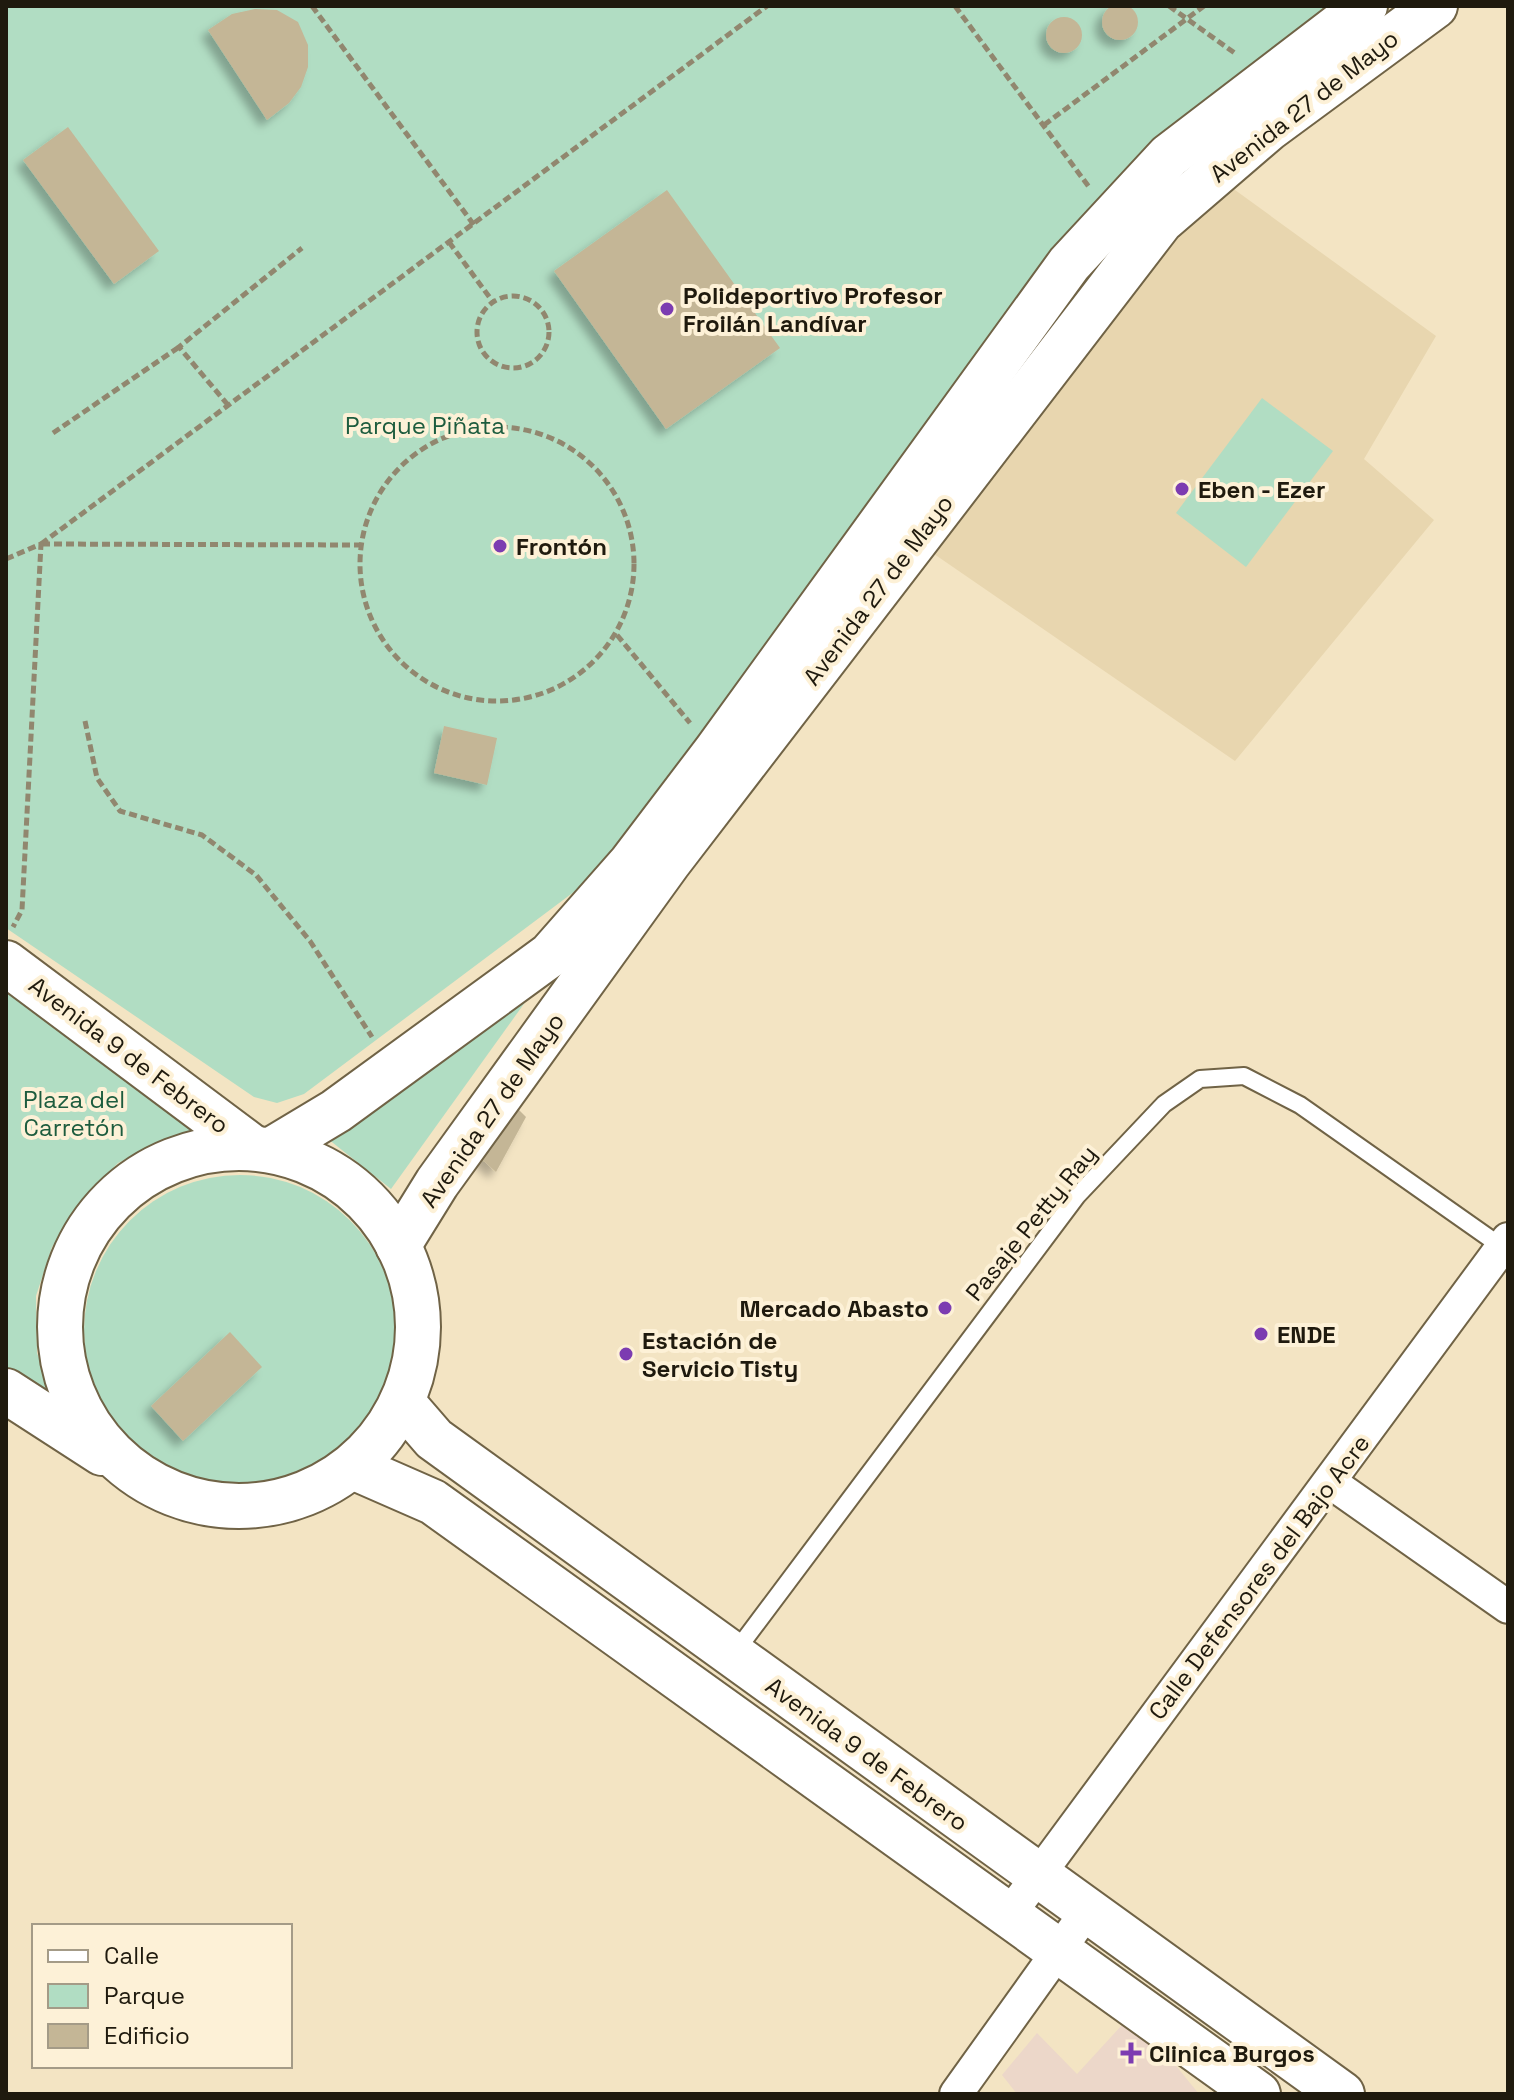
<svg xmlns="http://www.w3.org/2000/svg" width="1514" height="2100" font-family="'Space Grotesk',sans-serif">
	<defs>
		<filter id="shadow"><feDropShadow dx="-7" dy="7" stdDeviation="4" flood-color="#0004"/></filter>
	</defs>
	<rect width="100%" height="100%" fill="#f3e4c3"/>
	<!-- built -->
	<polygon fill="#e8d6af" points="1224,182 1436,336 1364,459 1434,520 1235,761 921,545 1160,239"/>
	<!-- medical -->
	<polygon fill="#ecd7c9" points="1133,2013 1199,2094 1017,2094 1002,2075 1037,2033 1077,2074"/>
	<!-- green -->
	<g fill="#b1ddc3">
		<polygon points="6,6 1343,6 1136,163 638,844 304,1094 277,1103 254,1097 6,928"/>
		<polygon points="1262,398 1333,451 1246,567 1176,513"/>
		<polygon points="559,955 391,1189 318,1131"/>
		<polygon points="6,985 216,1127 160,1143 118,1163 85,1197 52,1247 36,1296 37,1353 59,1408 6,1372"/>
		<circle cx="240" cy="1331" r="156"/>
	</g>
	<!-- building -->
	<g fill="#c4b696" filter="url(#shadow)">
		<circle cx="1120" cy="22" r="18"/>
		<polygon points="255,9 277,10 298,22 308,45 308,67 301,87 289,103 267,120 208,30 232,14"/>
		<circle cx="1064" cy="35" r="18"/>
		<polygon points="68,127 159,251 114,284 23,160"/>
		<polygon points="667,190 780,348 666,429 554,271"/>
		<polygon points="444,726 497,738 487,785 434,773"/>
		<polygon points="512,1103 526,1117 496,1172 475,1153"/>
		<polygon points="230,1332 262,1367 183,1441 151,1406"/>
	</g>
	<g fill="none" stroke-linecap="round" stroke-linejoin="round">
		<defs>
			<polyline id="service" points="733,1655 1077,1196 1164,1104 1200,1079 1244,1076 1300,1105 1502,1247"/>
			<g id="minor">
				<polyline points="1330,1482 1508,1607"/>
				<polyline points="1009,1915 1508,1239"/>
				<polyline points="956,2094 1087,1911"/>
			</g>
			<g id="secondary">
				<polyline points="271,1150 336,1111 550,955 631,863 716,751 1069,264 1169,156 1365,6"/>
				<polyline points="398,1246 437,1183 668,863 1161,221 1268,129 1435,6"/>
			</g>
			<g id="trunk">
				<polyline points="6,963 252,1147"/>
				<circle cx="239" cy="1327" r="179"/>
				<polyline points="6,1391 102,1453"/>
				<polyline points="402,1402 434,1439 1342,2094"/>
				<polyline points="353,1467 433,1502 1258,2094"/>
			</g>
		</defs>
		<!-- service casing -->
		<use href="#service" stroke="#706346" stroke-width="20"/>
		<!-- minor casing -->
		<use href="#minor" stroke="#706346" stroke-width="36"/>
		<!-- secondary casing -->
		<use href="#secondary" stroke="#706346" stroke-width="48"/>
		<!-- trunk casing -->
		<use href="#trunk" stroke="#706346" stroke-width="48"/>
		<!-- path -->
		<g stroke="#91876f" stroke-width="5" stroke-dasharray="8 4" stroke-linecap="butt">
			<polyline points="312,6 474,225"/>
			<polyline points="955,6 1089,187"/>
			<polyline points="1169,6 1236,54"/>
			<polyline points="1044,125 1204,6"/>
			<polyline points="449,242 493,302"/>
			<circle cx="513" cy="332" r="36"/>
			<polyline points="228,405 179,347 302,248"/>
			<circle cx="497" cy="564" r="137"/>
			<polyline points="53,433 179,347"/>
			<polyline points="41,544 767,6"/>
			<polyline points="42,544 360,545"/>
			<polyline points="6,559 41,544 22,910 13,927"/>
			<polyline points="617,635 690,723"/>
			<polyline points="85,721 97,778 120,811 202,835 256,875 310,941 372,1037"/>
		</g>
		<!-- service -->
		<use href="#service" stroke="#fff" stroke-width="16"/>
		<!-- minor -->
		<use href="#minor" stroke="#fff" stroke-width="32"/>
		<!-- secondary -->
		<use href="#secondary" stroke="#fff" stroke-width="44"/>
		<!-- trunk -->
		<use href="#trunk" stroke="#fff" stroke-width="44"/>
	</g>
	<!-- markers -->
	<g fill="#7c3cb1" stroke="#fdf1d7" stroke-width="3">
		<circle cx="667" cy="309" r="8"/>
		<circle cx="1182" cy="489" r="8"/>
		<circle cx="500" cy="546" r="8"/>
		<circle cx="945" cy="1308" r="8"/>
		<circle cx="1261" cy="1334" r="8"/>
		<circle cx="626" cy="1354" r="8"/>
		<path d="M1127 2041h8v8h8v8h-8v8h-8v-8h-8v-8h8z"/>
	</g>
	<g text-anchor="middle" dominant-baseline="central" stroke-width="8" stroke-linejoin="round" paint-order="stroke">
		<!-- street labels -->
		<g font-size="24" fill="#1f1a0e" stroke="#fdf1d7">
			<text transform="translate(1304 106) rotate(-38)">Avenida 27 de Mayo</text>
			<text transform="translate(878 590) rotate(-53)">Avenida 27 de Mayo</text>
			<text transform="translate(129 1055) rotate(37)">Avenida 9 de Febrero</text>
			<text transform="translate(492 1110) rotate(-55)">Avenida 27 de Mayo</text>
			<text transform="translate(1031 1223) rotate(-51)">Pasaje Petty Ray</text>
			<text transform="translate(1259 1577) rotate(-53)">Calle Defensores del Bajo Acre</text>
			<text transform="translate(867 1754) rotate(36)">Avenida 9 de Febrero</text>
		</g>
		<!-- poi labels -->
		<g font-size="24" font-weight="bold" fill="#1f1a0e" stroke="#fdf1d7" text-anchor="start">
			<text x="683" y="295">Polideportivo Profesor<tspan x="683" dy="28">Froilán Landívar</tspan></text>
			<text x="1198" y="489">Eben - Ezer</text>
			<text x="516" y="546">Frontón</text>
			<text x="929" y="1308" text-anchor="end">Mercado Abasto</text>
			<text x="1277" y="1334">ENDE</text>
			<text x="642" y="1340">Estación de<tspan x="642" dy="28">Servicio Tisty</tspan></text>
			<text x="1149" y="2053">Clinica Burgos</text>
		</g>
		<!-- park labels -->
		<g font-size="24" fill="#1d5c3e" stroke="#fdf1d7">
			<text x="425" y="425">Parque Piñata</text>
			<text x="74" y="1099">Plaza del<tspan x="74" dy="28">Carretón</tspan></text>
		</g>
	</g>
	<!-- border -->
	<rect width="1514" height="2100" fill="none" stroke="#1f1a0e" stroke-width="16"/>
	<!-- legend -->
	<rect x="32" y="1924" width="260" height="144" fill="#fdf1d7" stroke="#a49b87" stroke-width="2"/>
	<rect x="48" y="1950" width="40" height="12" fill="#ffffff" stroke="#a49b87" stroke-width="2"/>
	<text x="104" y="1964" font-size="24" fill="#1f1a0e">Calle</text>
	<rect x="48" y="1984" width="40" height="24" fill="#b1ddc3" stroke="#a49b87" stroke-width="2"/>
	<text x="104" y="2004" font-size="24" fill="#1f1a0e">Parque</text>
	<rect x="48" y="2024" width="40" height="24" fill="#c4b696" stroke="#a49b87" stroke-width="2"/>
	<text x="104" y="2044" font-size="24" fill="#1f1a0e">Edificio</text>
</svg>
